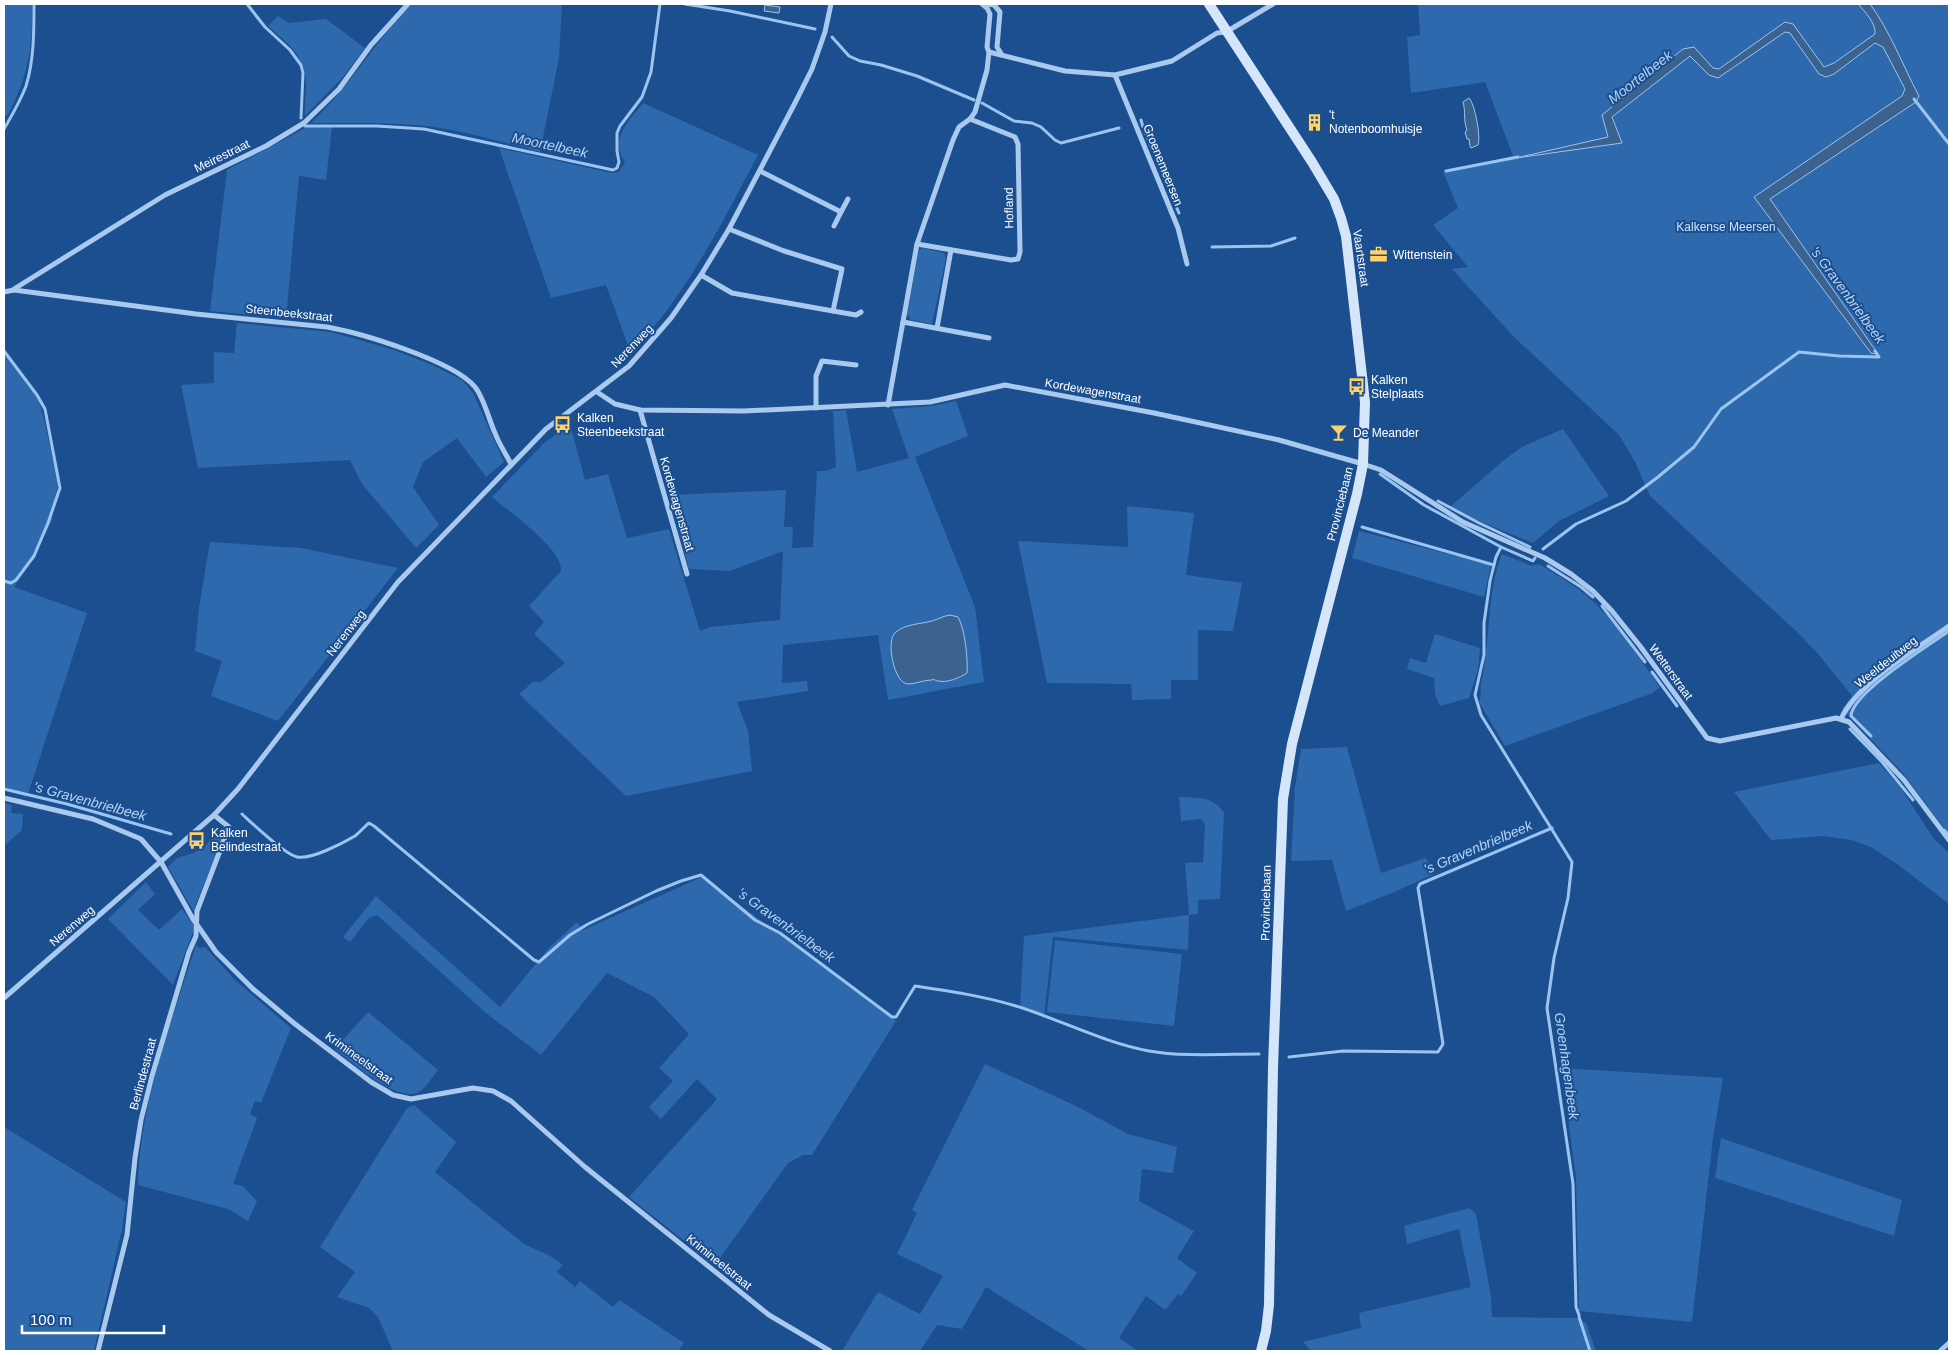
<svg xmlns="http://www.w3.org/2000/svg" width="1953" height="1355" font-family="Helvetica,sans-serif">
	<rect width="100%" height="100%" fill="#1b4f8f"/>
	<!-- green -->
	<g fill="#2e69ad">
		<path d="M4,4H32C33,47 28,78 7,116H4Z"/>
		<path d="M412,4H562L559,58L540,152C503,142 465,131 427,126C388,122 350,123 311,123C350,87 374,42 412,4Z"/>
		<polygon points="1418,4 1949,4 1949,835 1903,773 1842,709 1852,696 1819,655 1797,632 1650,496 1635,462 1619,435 1514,337 1452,269 1468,267 1433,225 1458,208 1443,172 1513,156 1485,82 1411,93 1407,37 1420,35"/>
		<path d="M278,16L289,23L326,19L365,48L343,77L305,116C304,106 306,98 306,89C308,57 289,45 268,26Z"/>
		<path d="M643,103L758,155C727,213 698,272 657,323C649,333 639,342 630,351L606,285L551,298L499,148L612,173L619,172L625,162C608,140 630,120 643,103Z"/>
		<polygon points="307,127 332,127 326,180 299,176 286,318 210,311 227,170"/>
		<polygon points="923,248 944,253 946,258 932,324 911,320 907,314 919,250"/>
		<polygon points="237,323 331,332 394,350 432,365 462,380 473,393 504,462 486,477 457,438 423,462 413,487 439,525 416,548 362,484 350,460 198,468 181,385 214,383 214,352 234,353"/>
		<polygon points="4,353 39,401 44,419 58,481 57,495 49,516 53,518 35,556 14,587 87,613 27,797 4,790"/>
		<path d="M956,401L968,436L915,457L975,607L984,682L888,700L878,635L783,645L782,683L807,681L808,691L737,702L748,731L752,771L626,796L519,694L533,682H541L565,663L534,634L544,622L529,606L561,571C563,549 509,512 492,497L544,443L570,424L585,480L608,474L627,538L669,529L700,631L710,627L780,620L783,551L730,571L689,569L669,495L786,490L784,527H793L792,548L813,547L817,471H827L836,467L833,411L846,410L857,472L909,458L892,409L932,406Z"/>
		<polygon points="1563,429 1609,496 1559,521 1533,543 1474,519 1451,506 1504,460 1522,447"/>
		<polygon points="1127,506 1194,513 1186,575 1242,583 1233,631 1198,630 1198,680 1171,680 1171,699 1132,700 1131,684 1047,683 1018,541 1128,547"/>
		<polygon points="1359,531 1491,565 1484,597 1352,558"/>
		<polygon points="210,542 301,548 398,568 278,721 211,696 222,661 195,651 199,607"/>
		<path d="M1502,554L1532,566L1539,564C1552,572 1566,580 1578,589C1610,612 1637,655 1660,687L1653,693L1505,746L1479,702C1482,696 1480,690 1481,684C1491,641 1486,594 1502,554Z"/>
		<polygon points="1435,634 1480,648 1478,670 1469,698 1440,706 1435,694 1434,678 1407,669 1410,658 1426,663"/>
		<polygon points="1347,747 1381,873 1426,858 1434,874 1392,893 1346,911 1332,860 1291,861 1295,787 1301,749"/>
		<polygon points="1879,763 1900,787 1934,839 1949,853 1949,904 1897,864 1871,847 1851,840 1824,836 1771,840 1734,792"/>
		<path d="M1179,797C1198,798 1213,796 1224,813L1220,899L1198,900V914L1189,915L1188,950L1053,937L1044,1017L1020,1007L1024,936L1189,915L1185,863L1203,862L1205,824L1201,819L1181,821Z"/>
		<polygon points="4,803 12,805 11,813 23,814 22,830 4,846"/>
		<polygon points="223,827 226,829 197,901 194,912 168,867 177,858 194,853 206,845"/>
		<polygon points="702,877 896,1021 812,1155 803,1155 788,1163 717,1262 711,1262 629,1197 717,1099 697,1079 661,1119 649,1107 673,1081 659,1068 689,1034 654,997 607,973 541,1055 486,1013 377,915 369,918 350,942 343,937 376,896 500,1007 548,949 577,922 583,930"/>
		<polygon points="146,882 155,894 138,910 159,930 182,909 195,927 173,985 108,919"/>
		<polygon points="1055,940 1182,954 1174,1026 1047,1012"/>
		<path d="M196,945L200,948L205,947L236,981L291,1028L261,1103L255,1101L250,1114L257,1118L233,1184L243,1186L257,1201L248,1221L228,1209L138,1185C140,1103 171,1023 196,945Z"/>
		<path d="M368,1012L438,1070C432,1077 425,1090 417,1093C395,1101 352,1062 335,1049Z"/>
		<polygon points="985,1064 1076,1106 1128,1134 1177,1147 1173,1173 1142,1169 1139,1201 1194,1231 1177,1258 1197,1273 1181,1296 1178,1294 1165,1310 1146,1296 1119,1338 1138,1351 1089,1351 986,1287 962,1329 937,1325 920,1351 842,1351 878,1292 920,1314 943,1276 897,1254 917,1213 912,1210"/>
		<polygon points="1561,1068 1723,1078 1713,1138 1692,1322 1579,1311 1576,1177"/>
		<polygon points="414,1105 456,1142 435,1172 524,1244 550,1256 563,1265 557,1272 575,1287 580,1281 613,1307 619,1300 684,1343 678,1351 393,1351 378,1317 369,1308 337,1297 355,1272 320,1247 407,1108"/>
		<polygon points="4,1127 126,1202 122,1229 94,1351 4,1351"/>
		<polygon points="1721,1138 1902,1200 1894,1236 1715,1178"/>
		<polygon points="1469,1208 1476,1214 1491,1297 1492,1317 1576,1318 1586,1323 1596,1351 1311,1351 1303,1342 1361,1328 1359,1313 1471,1287 1459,1229 1407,1244 1404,1226"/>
	</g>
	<!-- water -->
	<g fill="#3c6290" stroke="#9cc4f0">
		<path d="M1858,4H1870C1890,31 1903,66 1919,96L1916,102L1770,199L1878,354L1871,353L1754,197L1902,96L1905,89L1883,47L1875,43L1834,74L1826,77L1819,74L1790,33L1785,32L1718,78L1709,75L1690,56L1612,117L1622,143L1516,158L1608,137L1602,115L1683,49L1694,47L1713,68L1719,69L1785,22L1793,24L1824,67L1834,63L1875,34C1876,23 1865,12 1858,4Z"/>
		<polygon points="765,5 780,7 779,13 764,11"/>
		<path d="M1469,98C1475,104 1481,137 1478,145L1471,148L1470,146L1469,139H1467L1465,132L1467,130C1463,120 1466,112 1463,102Z"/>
		<path d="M950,615L958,617C965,629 968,659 967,673C959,678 948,683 938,681C932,680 938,679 931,680C924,680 915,684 908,684C894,684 885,639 896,632C905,624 921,624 932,621C939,619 943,616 950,615Z"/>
	</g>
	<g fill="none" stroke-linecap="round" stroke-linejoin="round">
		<!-- stream -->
		<g stroke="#9cc4f0" stroke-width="3">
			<polyline points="247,4 265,27 290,50 301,65 303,73 301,118"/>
			<polyline points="685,4 730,11 815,29"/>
			<polyline points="832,37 849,56 860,61 881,65 917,76 974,100"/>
			<polyline points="1914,99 1949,144"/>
			<polyline points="982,103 1014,121 1032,123 1041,127 1055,140 1061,143 1119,128"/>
			<polyline points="1141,120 1143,127"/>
			<polyline points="305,126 377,126 424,129 613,170 617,168 619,162 617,151 617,133 620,126 642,97 651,72 660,4"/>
			<path d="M4,129C12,115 20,102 26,86C34,61 34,30 34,4"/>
			<polyline points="1145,132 1157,160"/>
			<polyline points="1159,165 1169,186"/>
			<polyline points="1446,171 1518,157"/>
			<polyline points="1170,192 1179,213"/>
			<polyline points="1212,247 1271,246 1295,238"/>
			<polyline points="4,351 37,395 45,409 60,488 48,523 34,556 16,580 11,583 4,581"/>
			<polyline points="1380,474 1424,505 1501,547"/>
			<polyline points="1438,501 1479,523 1530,547"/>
			<polyline points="1362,527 1494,565"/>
			<polyline points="1543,549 1576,524 1626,501 1658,477 1694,447 1721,409 1799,352 1839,356 1879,357 1875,351"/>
			<polyline points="1535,558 1533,561 1501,547 1496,557 1490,581 1484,623 1484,655 1475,695 1481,715 1572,862 1568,898 1554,958 1547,1008 1573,1184 1576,1307 1579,1315"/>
			<polyline points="1548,566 1581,587 1593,597"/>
			<polyline points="1602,606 1645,662"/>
			<polyline points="1652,672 1677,706"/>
			<polyline points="1850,729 1882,762 1913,800"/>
			<path d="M1871,736L1851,716C1852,693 1929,645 1949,631"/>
			<polyline points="4,789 67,804 171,834"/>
			<path d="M242,814C254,825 284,854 297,857C311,860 343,843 355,836C360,832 364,827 369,823L374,826L534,960L539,962L570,935L588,924L656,891L681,881L701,875L755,920L780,933L892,1017H896L915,986C949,991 983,996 1016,1006C1061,1020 1102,1042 1149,1051C1182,1057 1225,1054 1259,1054"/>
			<polyline points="1944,830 1949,835"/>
			<polyline points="1289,1057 1343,1051 1438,1052 1443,1044 1418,888 1420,884 1552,828"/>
			<polyline points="1579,1317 1590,1351"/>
		</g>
		<!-- street -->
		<g stroke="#a9c9ee" stroke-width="5">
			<polyline points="987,4 994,5 1000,12 997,47 1002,55"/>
			<polyline points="989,52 1065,71 1115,75 1172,61 1217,33 1226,32 1273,4"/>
			<polyline points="1115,75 1178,228 1187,264"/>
			<polyline points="760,171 841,212 848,199"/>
			<polyline points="834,226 841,212"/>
			<polyline points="917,244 1011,260 1018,259 1020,252 1018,144 1015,137 970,119"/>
			<polyline points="701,275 732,293 833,311 842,269 784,251 729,229"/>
			<polyline points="14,289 165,195 266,146 304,123 339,89 371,45 408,4"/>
			<path d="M4,292L14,290L196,314L327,327C361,333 454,361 475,387C484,398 489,420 495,433C499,444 506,454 511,464"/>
			<polyline points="833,311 856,315 861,312"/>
			<polyline points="903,322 989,338"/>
			<polyline points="937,328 951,250"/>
			<polyline points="597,392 615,404 640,410 744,411 930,402 1005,385 1154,413 1279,440 1363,464 1381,470 1463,522 1545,558 1571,574 1593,591 1612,611 1640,646 1707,738 1720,741 1836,718 1849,722 1904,780 1949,840"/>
			<polyline points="888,405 917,244 953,140 959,127 970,119 975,112 987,70 989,52 987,47 990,14 987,8 982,4"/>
			<polyline points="816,408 816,376 822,361 856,365"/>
			<polyline points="640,410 687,574"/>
			<path d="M1841,719C1857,683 1917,649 1949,626"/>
			<polyline points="4,798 93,819 141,839 161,862 193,919 216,952 253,989 295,1024 371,1082 393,1095 411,1099 473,1088 493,1091 511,1101 585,1167 769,1315 830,1351"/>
			<polyline points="4,998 214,815 238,789 398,582 546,429 629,366 671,318 701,275 729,229 796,101 812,69 825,32 831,4"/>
			<polyline points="98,1351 127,1235 135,1158 141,1120 152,1076 189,952 196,936 197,911 229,827 214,815"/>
			<polyline points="1940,1351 1949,1343"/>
		</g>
		<!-- secondary -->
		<polyline stroke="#d6e6fa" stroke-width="10" points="1209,4 1312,162 1334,199 1341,218 1346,236 1365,402 1363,464 1357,494 1292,744 1283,799 1273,1067 1269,1305 1266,1331 1261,1351"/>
	</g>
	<!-- icons -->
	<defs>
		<symbol id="building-bare" viewBox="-9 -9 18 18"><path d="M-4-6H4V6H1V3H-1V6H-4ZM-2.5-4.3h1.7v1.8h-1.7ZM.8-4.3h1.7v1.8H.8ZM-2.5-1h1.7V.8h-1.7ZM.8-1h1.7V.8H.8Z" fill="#ffd166" stroke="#1b4f8f" stroke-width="2.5" paint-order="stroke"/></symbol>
		<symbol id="office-bare" viewBox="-9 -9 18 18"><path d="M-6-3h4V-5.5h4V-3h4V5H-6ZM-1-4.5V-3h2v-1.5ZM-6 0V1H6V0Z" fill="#ffd166" stroke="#1b4f8f" stroke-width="2.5" paint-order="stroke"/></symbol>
		<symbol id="bus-bare" viewBox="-9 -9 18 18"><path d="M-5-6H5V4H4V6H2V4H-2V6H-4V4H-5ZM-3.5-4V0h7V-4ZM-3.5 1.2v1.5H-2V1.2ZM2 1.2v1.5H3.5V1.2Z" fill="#ffd166" stroke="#1b4f8f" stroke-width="2.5" paint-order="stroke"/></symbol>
		<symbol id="bar-bare" viewBox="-9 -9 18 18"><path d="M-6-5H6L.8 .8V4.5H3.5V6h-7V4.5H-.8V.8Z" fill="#ffd166" stroke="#1b4f8f" stroke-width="2.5" paint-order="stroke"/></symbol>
	</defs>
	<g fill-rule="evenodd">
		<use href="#building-bare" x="1302" y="110" width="25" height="25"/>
		<use href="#office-bare" x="1366" y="242" width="25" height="25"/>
		<use href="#bus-bare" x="1344" y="374" width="25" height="25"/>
		<use href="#bus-bare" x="550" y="412" width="25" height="25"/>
		<use href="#bar-bare" x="1326" y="420" width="25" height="25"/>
		<use href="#bus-bare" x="184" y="828" width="25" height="25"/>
	</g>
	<g text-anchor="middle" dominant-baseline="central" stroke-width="4" stroke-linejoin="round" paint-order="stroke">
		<!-- poi labels -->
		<g font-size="12" fill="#fff" stroke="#1b4f8f" text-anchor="start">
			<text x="1329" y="115">'t<tspan x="1329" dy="14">Notenboomhuisje</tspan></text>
			<text x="1393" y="255">Wittenstein</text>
			<text x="1371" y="380">Kalken<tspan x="1371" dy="14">Stelplaats</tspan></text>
			<text x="577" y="418">Kalken<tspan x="577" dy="14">Steenbeekstraat</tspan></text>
			<text x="1353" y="433">De Meander</text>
			<text x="211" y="833">Kalken<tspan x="211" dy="14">Belindestraat</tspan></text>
		</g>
		<!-- street labels -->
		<g font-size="12" fill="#fff" stroke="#1b4f8f">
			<text transform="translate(222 156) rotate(-26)">Meirestraat</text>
			<text transform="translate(1163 165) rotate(68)">Groenemeersen</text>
			<text transform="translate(1009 208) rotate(-91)">Hofland</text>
			<text transform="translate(1361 258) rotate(82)">Vaartstraat</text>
			<text transform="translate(289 313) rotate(6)">Steenbeekstraat</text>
			<text transform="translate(632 346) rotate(-46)">Nerenweg</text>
			<text transform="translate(1093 391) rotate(10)">Kordewagenstraat</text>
			<text transform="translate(677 504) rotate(74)">Kordewagenstraat</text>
			<text transform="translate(1340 504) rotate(-76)">Provinciebaan</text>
			<text transform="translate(346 633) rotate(-52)">Nerenweg</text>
			<text transform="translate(1886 662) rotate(-38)">Weeldeuitweg</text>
			<text transform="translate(1671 672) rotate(54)">Wetterstraat</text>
			<text transform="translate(1266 903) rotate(-89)">Provinciebaan</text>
			<text transform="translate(72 926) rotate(-41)">Nerenweg</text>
			<text transform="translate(359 1058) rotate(36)">Krimineelstraat</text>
			<text transform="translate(143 1074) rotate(-75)">Berlindestraat</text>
			<text transform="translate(719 1262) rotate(39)">Krimineelstraat</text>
		</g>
		<!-- park labels -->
		<g font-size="12" fill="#cfe3fa" stroke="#1b4f8f">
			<text x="1726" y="227">Kalkense Meersen</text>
		</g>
		<!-- water labels -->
		<g font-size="14" font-style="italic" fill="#b5d3f5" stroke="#1b4f8f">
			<text transform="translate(1640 77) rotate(-38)">Moortelbeek</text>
			<text transform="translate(550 145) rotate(12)">Moortelbeek</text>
			<text transform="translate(1848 295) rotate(54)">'s Gravenbrielbeek</text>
			<text transform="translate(90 801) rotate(15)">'s Gravenbrielbeek</text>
			<text transform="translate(1478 847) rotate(-23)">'s Gravenbrielbeek</text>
			<text transform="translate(786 925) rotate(36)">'s Gravenbrielbeek</text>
			<text transform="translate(1567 1066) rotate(82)">Groenhagenbeek</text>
		</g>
	</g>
	<!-- border -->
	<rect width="1953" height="1355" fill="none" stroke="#ffffff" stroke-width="10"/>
	<!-- scale -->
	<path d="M22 1325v8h142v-8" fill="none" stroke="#ffffff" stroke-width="2.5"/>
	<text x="30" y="1325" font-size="15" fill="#ffffff" stroke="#1b4f8f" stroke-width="4" paint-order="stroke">100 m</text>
</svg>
